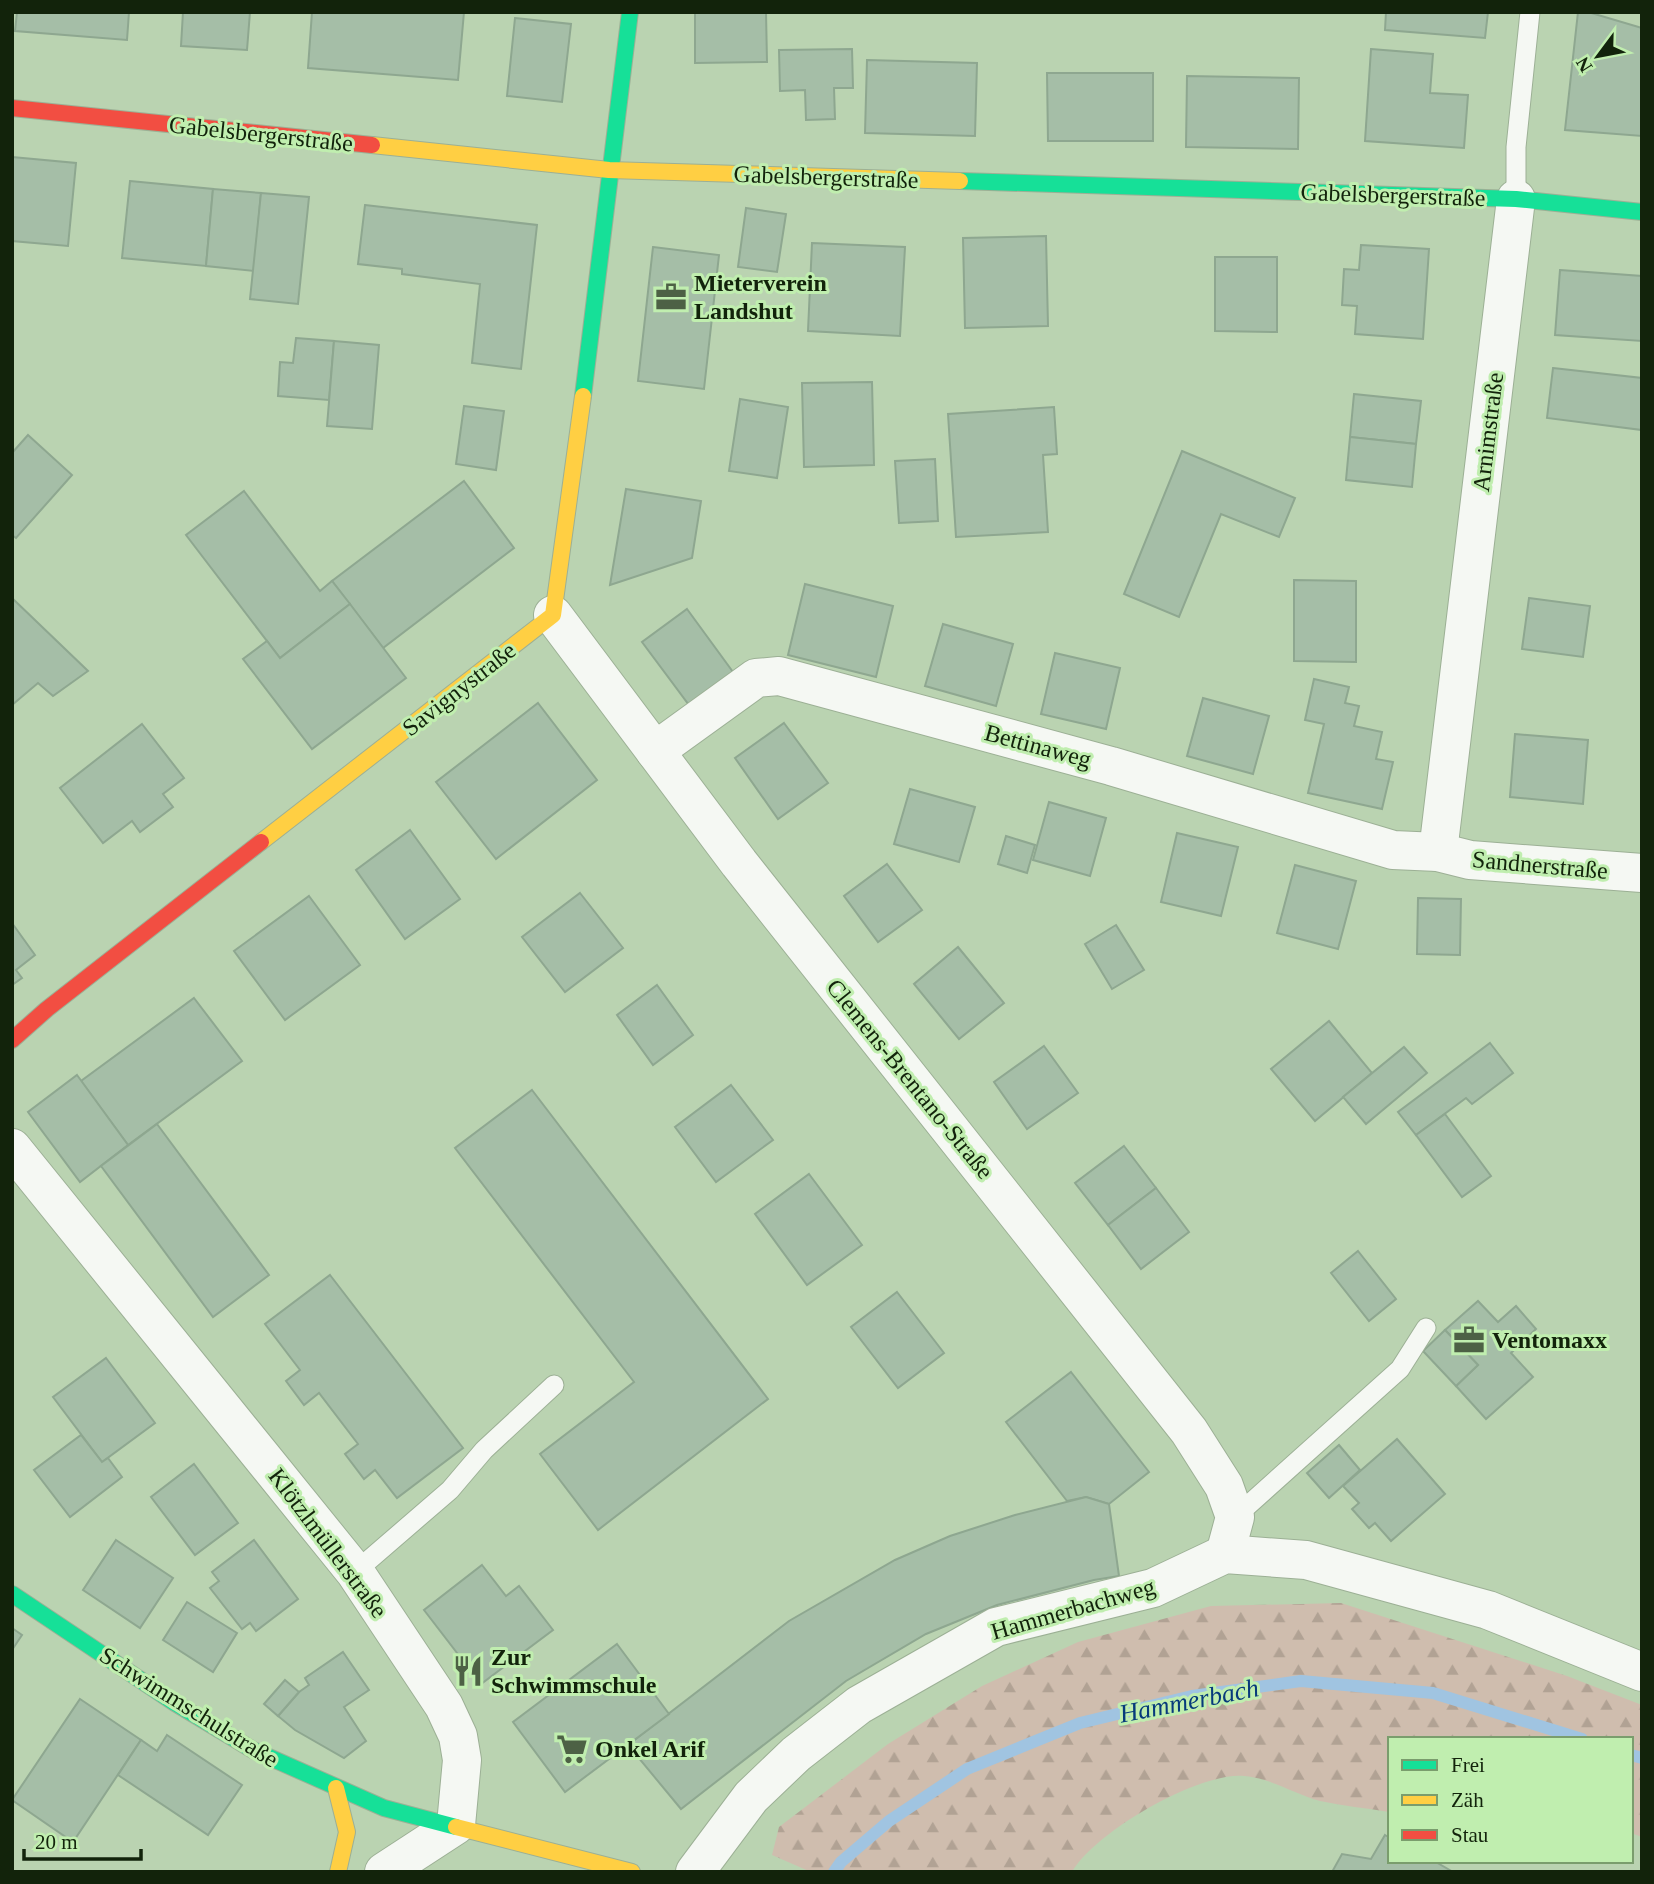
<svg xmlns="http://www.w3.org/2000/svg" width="1654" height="1884" font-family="'Times New Roman',serif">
	<defs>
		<pattern id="forest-firs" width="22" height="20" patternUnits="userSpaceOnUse" patternTransform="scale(1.75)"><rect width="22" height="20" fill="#cfbdae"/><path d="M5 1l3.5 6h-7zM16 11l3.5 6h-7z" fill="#b1a294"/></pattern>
	</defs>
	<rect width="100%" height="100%" fill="#bad3b1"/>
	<!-- forest -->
	<path fill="url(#forest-firs)" d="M1341,1603L1567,1676L1642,1705V1837L1631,1833V1739H1390L1389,1812C1366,1808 1343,1806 1320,1801C1295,1794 1270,1778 1244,1776C1198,1772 1095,1832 1072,1872H811L772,1855L779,1827L888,1744L982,1686L1078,1642L1211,1606Z"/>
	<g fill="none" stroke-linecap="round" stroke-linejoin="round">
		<!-- stream -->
		<g stroke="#a0c4e1" stroke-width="12">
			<polyline points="1631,1755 1642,1758"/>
			<polyline points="834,1872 841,1862 889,1821 967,1769 1080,1723 1192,1696 1301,1681 1433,1693 1582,1739"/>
		</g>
	</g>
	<!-- building -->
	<g fill="#a5bea7" stroke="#8ea790" stroke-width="2">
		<polygon points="17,12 129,12 127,40 15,31"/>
		<polygon points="183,12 250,12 247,50 181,46"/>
		<polygon points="312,12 464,12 458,80 308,68"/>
		<polygon points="695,12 766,12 767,62 695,63"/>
		<polygon points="1386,12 1488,12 1485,38 1385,30"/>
		<polygon points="1578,12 1588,12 1642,28 1642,136 1565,130"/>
		<polygon points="515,18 571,24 562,102 507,96"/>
		<polygon points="852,49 853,88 834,88 835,119 806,120 805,90 780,91 779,50"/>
		<polygon points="1371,49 1433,54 1430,93 1468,95 1464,148 1365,141"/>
		<polygon points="867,60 977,63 975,136 865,133"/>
		<polygon points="1047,73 1153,73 1153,141 1048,141"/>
		<polygon points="1187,76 1299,78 1298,149 1186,147"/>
		<polygon points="12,157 76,163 68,246 12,241"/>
		<polygon points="130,181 213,189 206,266 122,258"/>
		<polygon points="213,189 261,193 254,271 206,266"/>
		<polygon points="261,193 309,197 298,304 250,299"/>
		<polygon points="365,205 537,225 521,369 472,363 480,284 402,274 402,269 358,264"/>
		<polygon points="746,208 786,214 777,272 738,267"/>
		<polygon points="1046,236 1048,326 965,328 963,238"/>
		<polygon points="812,243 905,247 900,336 808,331"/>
		<polygon points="1361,245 1429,249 1423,339 1355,334 1357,306 1342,305 1344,269 1359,270"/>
		<polygon points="653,247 719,255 704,389 638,381"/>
		<polygon points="1215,257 1277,257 1277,332 1215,331"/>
		<polygon points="1560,270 1642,276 1642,341 1555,335"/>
		<polygon points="296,338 334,341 329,400 278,396 280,362 293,363"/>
		<polygon points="334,341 379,345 372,429 327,426"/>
		<polygon points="1553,368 1642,378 1642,430 1547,418"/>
		<polygon points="872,382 874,465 804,467 802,383"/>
		<polygon points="1354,394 1421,401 1416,444 1350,437"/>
		<polygon points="740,399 788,407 777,478 729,471"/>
		<polygon points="464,406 504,411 496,470 456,464"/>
		<polygon points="1054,407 1057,454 1043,455 1048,532 956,537 948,414"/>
		<polygon points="28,435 72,475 16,538 12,535 12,453"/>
		<polygon points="1350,437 1416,444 1412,487 1346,480"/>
		<polygon points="1182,451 1295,498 1279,537 1221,514 1179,617 1124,594"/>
		<polygon points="935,459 938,521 899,523 895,461"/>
		<polygon points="464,481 514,548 383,648 332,581"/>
		<polygon points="626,489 701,501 692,558 610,585"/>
		<polygon points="244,491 320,591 332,581 350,604 280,658 186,535"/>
		<polygon points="1294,580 1356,581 1356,662 1294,661"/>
		<polygon points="805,584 893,606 876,677 788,655"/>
		<polygon points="12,598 88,671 53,696 38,683 12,705"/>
		<polygon points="1529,598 1590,606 1583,657 1522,649"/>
		<polygon points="350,604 406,678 312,749 243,659 267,641 280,658"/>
		<polygon points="687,609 733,672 689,705 642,642"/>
		<polygon points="943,624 1013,644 996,706 925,686"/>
		<polygon points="1055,653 1120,668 1106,729 1041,714"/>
		<polygon points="1314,679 1349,687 1345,703 1359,706 1354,726 1382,732 1376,759 1393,762 1382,809 1308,793 1324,724 1305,720"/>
		<polygon points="1203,698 1269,716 1253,774 1187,756"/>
		<polygon points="538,703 597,780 496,859 436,782"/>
		<polygon points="784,723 828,783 778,819 735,758"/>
		<polygon points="142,724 184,778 163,794 173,807 140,832 132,821 103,843 60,788"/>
		<polygon points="1515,734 1588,740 1583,804 1510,797"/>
		<polygon points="910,789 975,807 959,862 894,844"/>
		<polygon points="1049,802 1106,818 1090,876 1033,860"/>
		<polygon points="410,830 460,899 405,939 356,870"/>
		<polygon points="1177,833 1238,847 1221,916 1161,902"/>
		<polygon points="1006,836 1035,845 1027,873 998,864"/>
		<polygon points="887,864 922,910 878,942 844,896"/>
		<polygon points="1295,865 1356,881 1338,949 1277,933"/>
		<polygon points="580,893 623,948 565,992 522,937"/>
		<polygon points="309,896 360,965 285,1020 234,951"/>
		<polygon points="1418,898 1461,899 1460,955 1417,954"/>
		<polygon points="12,923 35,955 16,970 22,978 12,985"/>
		<polygon points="1116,925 1144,970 1112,989 1085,944"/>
		<polygon points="958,947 1004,1003 959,1039 914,984"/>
		<polygon points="657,985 693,1035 653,1065 617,1015"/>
		<polygon points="194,998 242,1061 128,1145 81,1081"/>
		<polygon points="1329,1021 1372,1073 1315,1121 1271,1069"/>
		<polygon points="1490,1043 1513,1073 1472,1104 1466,1098 1416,1135 1398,1112"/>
		<polygon points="1044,1046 1078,1093 1027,1129 994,1082"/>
		<polygon points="1404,1047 1427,1073 1366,1124 1343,1097"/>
		<polygon points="77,1075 128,1145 80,1182 28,1112"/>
		<polygon points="731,1085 773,1140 716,1182 675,1127"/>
		<polygon points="532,1090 768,1399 598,1530 540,1454 634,1382 455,1148"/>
		<polygon points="1445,1114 1491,1176 1462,1197 1416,1135"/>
		<polygon points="157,1124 269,1275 213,1317 101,1166"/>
		<polygon points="1124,1146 1156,1188 1108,1225 1075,1183"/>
		<polygon points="809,1174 862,1245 807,1285 755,1214"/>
		<polygon points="1156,1188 1189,1232 1141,1269 1108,1225"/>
		<polygon points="1358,1251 1396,1299 1369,1321 1331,1273"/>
		<polygon points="330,1275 463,1448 397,1498 375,1470 364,1479 345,1454 358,1444 319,1393 304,1405 286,1381 300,1370 265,1324"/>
		<polygon points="897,1292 944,1353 898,1388 851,1327"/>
		<polygon points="1478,1301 1498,1322 1516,1306 1536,1329 1511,1353 1533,1377 1486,1419 1456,1386 1478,1365 1445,1330"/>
		<polygon points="1445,1330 1478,1365 1456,1386 1423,1351"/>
		<polygon points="106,1358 155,1423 102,1462 53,1397"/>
		<polygon points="1071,1372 1149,1472 1109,1504 1086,1497 1067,1501 1006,1422"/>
		<polygon points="81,1435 102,1462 108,1458 122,1477 70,1517 34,1470"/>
		<polygon points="1397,1439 1445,1494 1391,1541 1375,1523 1369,1528 1352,1509 1359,1503 1343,1486"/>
		<polygon points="1339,1445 1360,1470 1329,1498 1307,1473"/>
		<polygon points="194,1464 238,1523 195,1555 151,1497"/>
		<polygon points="1086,1497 1109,1504 1119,1576 1094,1580 997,1605 926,1634 846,1681 681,1809 628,1745 789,1621 895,1560 950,1536 1015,1515"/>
		<polygon points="116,1540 173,1578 140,1628 83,1590"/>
		<polygon points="254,1540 298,1599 256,1631 250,1623 242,1629 210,1588 219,1581 212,1572"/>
		<polygon points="482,1565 506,1596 519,1586 553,1630 481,1684 424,1610"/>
		<polygon points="187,1602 237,1633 213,1672 163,1640"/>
		<polygon points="12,1628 22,1635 12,1650"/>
		<polygon points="617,1644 669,1714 565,1792 513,1722"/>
		<polygon points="343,1652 369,1690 344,1707 366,1741 344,1758 295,1730 278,1716 299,1692 309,1685 305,1678"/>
		<polygon points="285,1680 299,1692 278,1716 264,1704"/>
		<polygon points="80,1699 141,1740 73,1842 12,1800"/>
		<polygon points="167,1735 242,1785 208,1835 118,1775 141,1740 157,1751"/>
		<polygon points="1385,1835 1390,1838 1390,1861 1434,1861 1453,1872 1332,1872 1342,1854 1371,1859"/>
	</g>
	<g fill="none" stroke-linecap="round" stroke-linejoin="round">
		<defs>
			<g id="lane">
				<polyline points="1516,199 1516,147 1530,12"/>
				<polyline points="1235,1517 1400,1369 1426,1328"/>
				<polyline points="355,1572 450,1490 484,1450 554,1385"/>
			</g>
			<g id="street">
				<polyline points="553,615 739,863 1189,1431 1224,1486 1235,1517 1225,1554"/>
				<polyline points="655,751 756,678 779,676 1111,766 1393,850 1438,852 1470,860 1642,873"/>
				<polyline points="1438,852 1516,199"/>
				<polyline points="12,1148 355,1572 444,1706 458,1736 462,1760 456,1825 384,1872"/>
				<polyline points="695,1872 751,1797 796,1754 859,1705 996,1627 1153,1588 1225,1554 1306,1560 1488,1610 1642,1672"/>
			</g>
			<g id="fast">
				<polyline points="960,181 1516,199 1642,212"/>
				<polyline points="583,396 630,12"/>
				<polyline points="12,1594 175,1703 253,1750 384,1808 456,1827"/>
			</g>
			<g id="slow">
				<polyline points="372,145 609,170 960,181"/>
				<polyline points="261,842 553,615 583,396"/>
				<polyline points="336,1788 347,1832 338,1872"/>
				<polyline points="456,1827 632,1872"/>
			</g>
			<g id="jam">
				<polyline points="12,108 372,145"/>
				<polyline points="12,1040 47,1009 261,842"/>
			</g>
		</defs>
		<!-- lane casing -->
		<use href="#lane" stroke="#9cb095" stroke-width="21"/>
		<!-- street casing -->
		<use href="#street" stroke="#9cb095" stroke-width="40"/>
		<!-- fast casing -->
		<use href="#fast" stroke="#9cb095" stroke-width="18"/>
		<!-- slow casing -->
		<use href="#slow" stroke="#9cb095" stroke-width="18"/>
		<!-- jam casing -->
		<use href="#jam" stroke="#9cb095" stroke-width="18"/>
		<!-- lane -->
		<use href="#lane" stroke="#f5f8f3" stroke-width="19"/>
		<!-- street -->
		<use href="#street" stroke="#f5f8f3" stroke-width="38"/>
		<!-- fast -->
		<use href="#fast" stroke="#16e098" stroke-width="16"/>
		<!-- slow -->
		<use href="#slow" stroke="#ffcf43" stroke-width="16"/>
		<!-- jam -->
		<use href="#jam" stroke="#f24e42" stroke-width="16"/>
	</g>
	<!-- icons -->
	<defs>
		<symbol id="office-bare" viewBox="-9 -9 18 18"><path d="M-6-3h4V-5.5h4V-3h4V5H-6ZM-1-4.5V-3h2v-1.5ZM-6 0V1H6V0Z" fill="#4d6145" stroke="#c0eeaf" stroke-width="2.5" paint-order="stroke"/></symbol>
		<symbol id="restaurant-bare" viewBox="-9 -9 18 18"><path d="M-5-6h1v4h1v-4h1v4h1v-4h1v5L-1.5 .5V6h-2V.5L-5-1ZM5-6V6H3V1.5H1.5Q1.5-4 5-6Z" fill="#4d6145" stroke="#c0eeaf" stroke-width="2.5" paint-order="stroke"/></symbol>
		<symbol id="supermarket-bare" viewBox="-9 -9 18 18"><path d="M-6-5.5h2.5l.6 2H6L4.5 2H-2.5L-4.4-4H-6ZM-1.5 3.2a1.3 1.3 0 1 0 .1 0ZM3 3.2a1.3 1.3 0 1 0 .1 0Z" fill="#4d6145" stroke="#c0eeaf" stroke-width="2.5" paint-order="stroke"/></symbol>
	</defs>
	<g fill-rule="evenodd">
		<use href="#office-bare" x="649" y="275" width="44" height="44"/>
		<use href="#office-bare" x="1447" y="1318" width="44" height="44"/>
		<use href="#restaurant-bare" x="446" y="1649" width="44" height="44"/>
		<use href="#supermarket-bare" x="550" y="1727" width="44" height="44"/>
	</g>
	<g text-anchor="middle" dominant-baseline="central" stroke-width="6" stroke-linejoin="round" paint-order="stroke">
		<!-- street labels -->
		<g font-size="24" fill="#12230b" stroke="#c0eeaf">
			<text transform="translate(261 134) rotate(6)">Gabelsbergerstraße</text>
			<text transform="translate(826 177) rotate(2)">Gabelsbergerstraße</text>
			<text transform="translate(1393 195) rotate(2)">Gabelsbergerstraße</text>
			<text transform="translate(1488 432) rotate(-83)">Arnimstraße</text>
			<text transform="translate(459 689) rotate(-38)">Savignystraße</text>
			<text transform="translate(1038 746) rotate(15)">Bettinaweg</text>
			<text transform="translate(1540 865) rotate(5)">Sandnerstraße</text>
			<text transform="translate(910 1079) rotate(51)">Clemens-Brentano-Straße</text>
			<text transform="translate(328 1543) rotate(53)">Klötzlmüllerstraße</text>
			<text transform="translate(1073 1609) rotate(-16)">Hammerbachweg</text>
			<text transform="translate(189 1707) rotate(32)">Schwimmschulstraße</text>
		</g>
		<!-- poi labels -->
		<g font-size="24" font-weight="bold" fill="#12230b" stroke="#c0eeaf" text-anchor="start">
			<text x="694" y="283">Mieterverein<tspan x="694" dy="28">Landshut</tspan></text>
			<text x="1492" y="1340">Ventomaxx</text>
			<text x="491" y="1657">Zur<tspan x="491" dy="28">Schwimmschule</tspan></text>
			<text x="595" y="1749">Onkel Arif</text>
		</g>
		<!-- water labels -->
		<g font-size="26" font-style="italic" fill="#073a7b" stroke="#c0eeaf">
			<text transform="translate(1189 1701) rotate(-11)">Hammerbach</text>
		</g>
	</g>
	<!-- border -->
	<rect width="1654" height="1884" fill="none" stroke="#12230b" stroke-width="28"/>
	<!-- legend -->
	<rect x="1388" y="1737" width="245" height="126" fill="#c0eeaf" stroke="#7a9d6d" stroke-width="2"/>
	<rect x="1402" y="1760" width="35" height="10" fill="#16e098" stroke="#7a9d6d" stroke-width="2"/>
	<text x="1451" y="1772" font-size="21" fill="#12230b">Frei</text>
	<rect x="1402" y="1795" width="35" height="10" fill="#ffcf43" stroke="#7a9d6d" stroke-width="2"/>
	<text x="1451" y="1807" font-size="21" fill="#12230b">Zäh</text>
	<rect x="1402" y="1830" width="35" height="10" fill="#f24e42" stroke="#7a9d6d" stroke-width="2"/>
	<text x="1451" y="1842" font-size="21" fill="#12230b">Stau</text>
	<!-- north arrow -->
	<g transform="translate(1598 56) rotate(238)" stroke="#c0eeaf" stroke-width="5" paint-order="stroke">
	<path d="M0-5L12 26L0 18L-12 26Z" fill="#12230b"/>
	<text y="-10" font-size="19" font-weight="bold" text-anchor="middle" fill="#12230b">N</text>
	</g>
	<!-- scale -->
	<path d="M24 1849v10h117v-10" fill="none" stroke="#12230b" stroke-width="3.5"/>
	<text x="35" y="1849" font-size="21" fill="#12230b" stroke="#c0eeaf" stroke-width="5" paint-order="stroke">20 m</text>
</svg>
